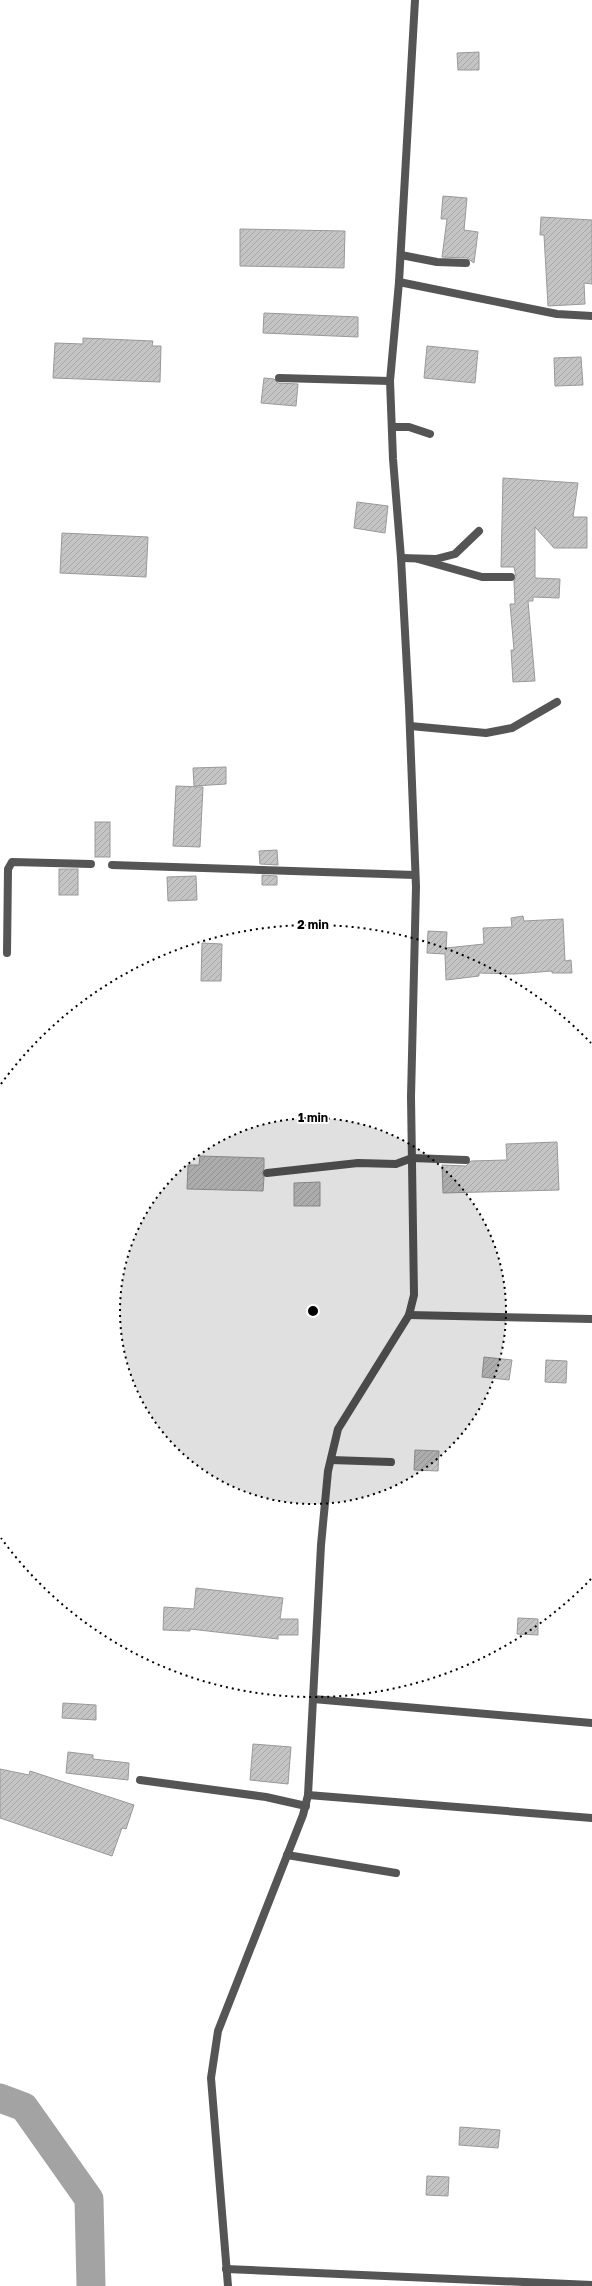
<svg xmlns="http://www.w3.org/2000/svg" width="592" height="2286" font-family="'Golos Text',sans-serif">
	<defs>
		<pattern id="building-hatch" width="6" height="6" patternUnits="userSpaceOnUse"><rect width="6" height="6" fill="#c4c4c4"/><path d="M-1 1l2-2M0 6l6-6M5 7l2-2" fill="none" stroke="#a7a7a7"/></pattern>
	</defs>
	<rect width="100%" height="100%" fill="#fff"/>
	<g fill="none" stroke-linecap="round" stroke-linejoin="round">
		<!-- river -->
		<polyline stroke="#a3a3a3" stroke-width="29" points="0,2098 24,2107 89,2199 91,2286"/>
	</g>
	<!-- building -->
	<g fill="url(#building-hatch)" stroke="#999">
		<polygon points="479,52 479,70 458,70 457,53"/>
		<polygon points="443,196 467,198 464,230 478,232 474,263 467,258 442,257 447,219 441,219"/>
		<polygon points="541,217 592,220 592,284 584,283 585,304 548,306 544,235 540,235"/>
		<polygon points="240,229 345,231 344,268 240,266"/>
		<polygon points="264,313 358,317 358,337 263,333"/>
		<polygon points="83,338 153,341 152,346 161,346 160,382 53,378 55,343 83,344"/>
		<polygon points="427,346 478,351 475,383 424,378"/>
		<polygon points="581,357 583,385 555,386 554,358"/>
		<polygon points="264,378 274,379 278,383 298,384 296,406 261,403"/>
		<polygon points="503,478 578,483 573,517 587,517 587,548 554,548 535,527 535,578 560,579 559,598 533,597 533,601 528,601 535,681 513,682 511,650 514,650 510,604 515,604 514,581 516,577 514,567 501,567"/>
		<polygon points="357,502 388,506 385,533 354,528"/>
		<polygon points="62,533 148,537 146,577 60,573"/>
		<polygon points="226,767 226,784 194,786 193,768"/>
		<polygon points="176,786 203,787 200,847 173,846"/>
		<rect x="95" y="822" width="15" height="35"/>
		<polygon points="277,850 278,865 260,864 259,851"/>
		<rect x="59" y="869" width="19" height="26"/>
		<polygon points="262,875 277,876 277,885 262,885"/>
		<polygon points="196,876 197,900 168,901 167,877"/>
		<polygon points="523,916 524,921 563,919 565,961 571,960 572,973 552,973 552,971 514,974 479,973 479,976 446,980 445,954 427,953 428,931 447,932 446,948 484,944 483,928 512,927 511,918"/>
		<polygon points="202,943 222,944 221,981 201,981"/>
		<polygon points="557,1142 559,1190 443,1193 442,1165 466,1166 471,1161 507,1160 506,1144"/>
		<polygon points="200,1156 264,1158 264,1168 262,1173 264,1177 263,1191 187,1189 188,1165 199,1165"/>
		<polygon points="320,1182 320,1206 294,1206 294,1183"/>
		<polygon points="484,1357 512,1360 509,1380 482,1377"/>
		<polygon points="546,1360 567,1361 566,1383 545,1382"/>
		<polygon points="415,1450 439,1451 438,1471 414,1470"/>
		<polygon points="196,1588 283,1598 280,1619 298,1619 298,1635 278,1635 278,1639 190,1629 190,1631 163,1630 164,1607 194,1609"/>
		<polygon points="518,1618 538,1619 538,1635 517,1634"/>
		<polygon points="63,1703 96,1705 96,1720 62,1718"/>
		<polygon points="253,1744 291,1747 288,1784 250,1780"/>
		<polygon points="68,1752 93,1755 93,1759 129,1763 128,1780 66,1773"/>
		<polygon points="0,1769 29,1775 30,1771 134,1805 126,1829 122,1828 112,1856 0,1818"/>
		<polygon points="460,2127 500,2130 498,2148 459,2145"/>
		<polygon points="427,2176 449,2177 448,2196 426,2195"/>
	</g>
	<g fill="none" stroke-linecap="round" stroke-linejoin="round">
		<!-- lane -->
		<g stroke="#555" stroke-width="8">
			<polyline points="401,255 437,262 466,263"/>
			<polyline points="279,378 390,381"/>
			<polyline points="392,427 409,427 430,434"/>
			<polyline points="401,558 436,559 455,554 479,531"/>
			<polyline points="418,559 482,577 511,577"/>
			<polyline points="410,726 486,733 512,728 557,702"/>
			<polyline points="112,865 415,875"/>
			<polyline points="7,953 8,869 12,862 91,864"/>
			<polyline points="267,1173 358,1163 396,1164 412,1158 466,1160"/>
			<polyline points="409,1315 592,1319"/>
			<polyline points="331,1460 391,1462"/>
			<polyline points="287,1855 396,1873"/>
		</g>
		<!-- street -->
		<g stroke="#555" stroke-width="8">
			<polyline points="399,282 557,314 592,316"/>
			<polyline points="313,1699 592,1723"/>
			<polyline points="140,1780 266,1797 306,1806"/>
			<polyline points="308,1795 592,1818"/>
			<polyline points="226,2269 592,2285"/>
			<polyline points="228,2286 211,2078 218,2031 303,1815 308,1795 321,1545 328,1471 338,1429 409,1315 414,1295 411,1097 416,887 409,706 401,558 393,459 390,381 399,282 415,0"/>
		</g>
	</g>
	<!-- distance rings -->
	<circle cx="313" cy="1311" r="193" fill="#000" fill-opacity=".12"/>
	<g fill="none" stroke="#000" stroke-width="2" stroke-dasharray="2 4">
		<circle cx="313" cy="1311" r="193"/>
		<path d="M591 1579A386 386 0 0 1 1 1538M1 1084A386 386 0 0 1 591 1043"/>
	</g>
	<circle cx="313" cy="1311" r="6" fill="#000" stroke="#fff" stroke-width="2"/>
	<g font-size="12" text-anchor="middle" font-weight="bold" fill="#000" stroke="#fff" stroke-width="3.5" stroke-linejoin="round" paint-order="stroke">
		<text x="313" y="929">2 min</text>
		<text x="313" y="1122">1 min</text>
	</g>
</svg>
